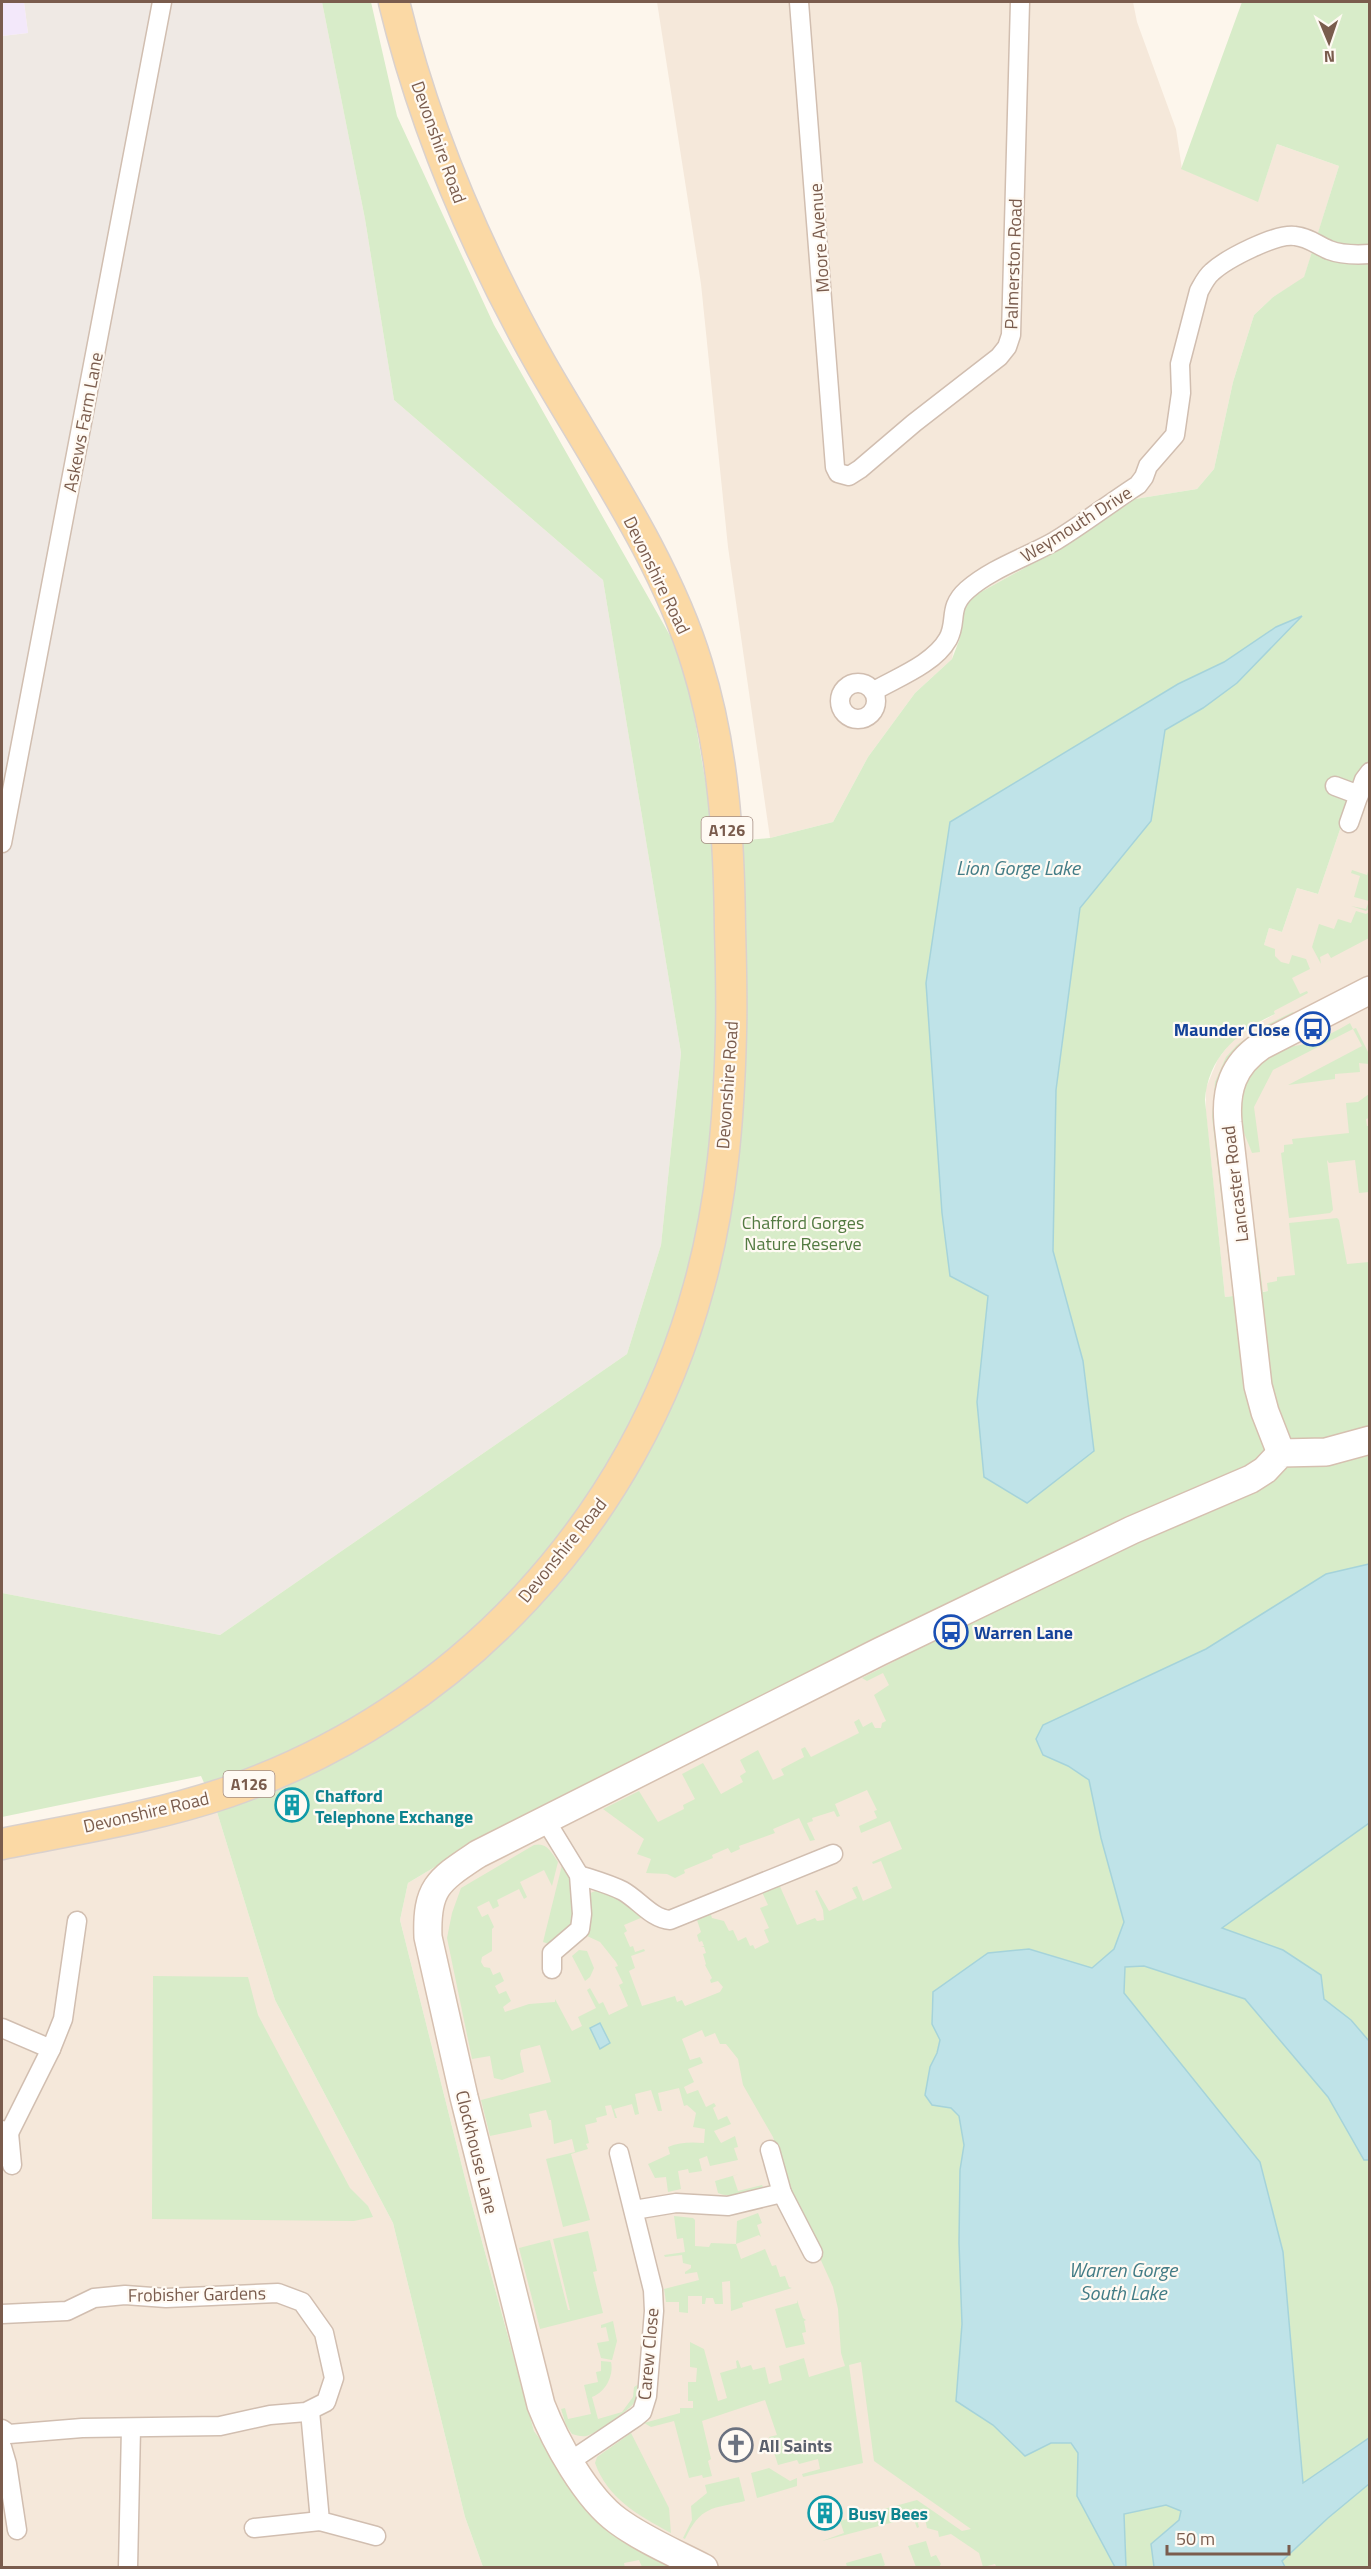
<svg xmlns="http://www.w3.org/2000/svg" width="1371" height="2569" font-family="'Titillium Web',sans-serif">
	<rect width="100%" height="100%" fill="#fdf6ec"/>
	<!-- residential -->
	<g fill="#f5e8da">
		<polygon points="657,2 1133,2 1137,22 1176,129 1182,169 1258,201 1277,144 1339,166 1304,278 1273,297 1254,315 1233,382 1214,469 1197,489 1135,499 1057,550 961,603 952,659 915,693 868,757 833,822 770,838 728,547 701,284"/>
		<polygon points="1369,761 1369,1277 1225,1297 1206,1113 1206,1088 1218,1059 1235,1037 1275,1014 1258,965 1269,928 1282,932 1297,888 1318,894 1347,809 1331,792 1362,769"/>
		<polygon points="894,1639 1026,2567 607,2567 596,2514 534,2431 469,2194 400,1920 408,1883 490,1834"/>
		<polygon points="217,1812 275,2000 393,2223 465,2517 483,2567 2,2567 2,1860"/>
	</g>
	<!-- industrial -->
	<polygon fill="#efe9e4" points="24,2 322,2 365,219 394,400 603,580 681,1053 661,1245 627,1354 220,1635 2,1593 2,36 28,33"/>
	<!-- education -->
	<polygon fill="#f3e8fa" points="2,2 24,2 28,33 2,36"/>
	<!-- green -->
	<g fill="#d8ecc9" fill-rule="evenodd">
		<path d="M322,2H371L397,116L494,325L685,662L716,843L770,838L833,822L868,757L915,693L952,659L960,638L961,603L1057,550L1135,499L1197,489L1214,469L1233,382L1254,315L1273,297L1304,277L1339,166L1277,144L1258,202L1181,169L1242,2H1369V761L1356,781L1347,784L1341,796L1348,803L1347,809L1318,894L1297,888L1282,932L1269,928L1264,945L1275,949V956L1281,962L1289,964L1292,955L1306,959L1310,969L1292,978L1300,994L1307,991L1308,993L1274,1011L1275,1014C1238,1031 1208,1057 1205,1100L1225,1297L1233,1296L1212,1117L1215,1082L1226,1057L1237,1045L1262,1027L1293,1012L1295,1016L1234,1059L1250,1236H1256L1263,1292L1268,1291L1267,1283L1277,1281V1277L1295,1275L1289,1223L1337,1218L1339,1220L1347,1264L1369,1262V1564L1326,1574L1043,1755L1068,1766L1089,1780L1101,1838L1124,1922L1114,1949L1092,1968L1029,1949L933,1992C931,2014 930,2021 940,2040L937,2053L930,2067L932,2105L951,2108L959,2116L964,2145L960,2170L959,2243L962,2324L956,2400L993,2425L1025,2455L1051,2443H1070L1078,2453L1077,2496L1115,2567L997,2568L995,2564L983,2567L979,2553L951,2534L939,2537L938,2531L927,2528L924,2514L916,2516L919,2527L917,2528L913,2517L822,2541L844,2533L840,2521L917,2500L962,2531L971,2529L874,2461L861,2362L849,2365L863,2463L803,2477L802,2474L820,2469L818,2459L799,2464L797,2460L778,2465L769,2437L777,2435L765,2400L702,2421L711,2459L708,2461L712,2476L703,2478L702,2475L689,2478L674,2421L651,2427L644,2423L680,2413V2408H693V2401H688V2382H696L697,2368L690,2367V2342L704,2349L718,2401L727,2398L720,2373L737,2368L736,2361L738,2360L741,2368L751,2365L753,2370L765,2367L769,2384L782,2380L779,2366L804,2358L809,2377L845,2366L841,2353L838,2309L833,2287L791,2194L773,2137L743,2085L738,2059L726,2044H720L715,2033L705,2037L702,2030L682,2039L690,2060L700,2057L703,2063L688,2069L694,2082L684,2087L687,2094L698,2090L706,2107L714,2103L716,2106L713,2108L718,2120L727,2116L731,2124L714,2131L721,2143L735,2136L738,2147L734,2148L738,2160L710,2166L707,2156L699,2159L702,2171L689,2173L688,2169L678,2171L681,2189L668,2192L666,2177L655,2178L648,2164L670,2154L668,2147C680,2142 691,2142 704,2143L705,2129L693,2127L696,2113L687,2105L684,2106L679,2088L658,2093L662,2111H658L651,2090L635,2094L639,2114L635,2115L632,2104L614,2109L617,2118H615L611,2105L605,2106L607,2115L596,2118L597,2122L585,2125L589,2143L586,2144L588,2149L571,2154L590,2220L563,2227L546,2159L575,2152L572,2139L554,2144L551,2120H549L546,2110L529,2114L532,2127L490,2136L481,2100L551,2082L540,2045L521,2050L520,2054L524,2072L502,2080L494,2078L490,2056L472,2059L447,1938L452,1913L461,1888L534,1845C547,1842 551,1852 558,1862L552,1886L544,1870L520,1882L527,1897L524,1899L519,1889L497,1900L499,1906L493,1909L489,1901L477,1907L482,1917L488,1914L494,1927L492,1929V1951L482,1957L481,1962L484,1967L490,1968L493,1975L500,1972L504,1981L495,1986L499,1994L506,1991L511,2001L503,2007L505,2012L529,2004L555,2002V1999L572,2031L582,2026L578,2017L596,2008L587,1990L590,1988L599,2004L603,2002L609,2015L628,2006L619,1985L623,1983L615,1967L618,1966L616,1962L600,1942L587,1936L590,1924L588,1894L600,1889L640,1909L643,1917L624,1925L627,1931L624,1933L630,1947L633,1946L635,1952L644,1949L645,1951L631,1956L635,1968L629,1971L642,2006L675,1996L677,2002L682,2000L685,2006L720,1992L723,1987L718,1981L711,1983L710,1980L712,1978L705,1965L706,1964L703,1954L706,1953L704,1947H701L704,1946L702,1941L699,1942L697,1935L701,1932L697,1920L710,1912L712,1918L724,1921L729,1931L733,1930L738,1941L746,1937L750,1946L753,1945L755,1949L769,1942L764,1930L769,1928L760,1908L768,1905L762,1892L778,1882L797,1925L815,1918L817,1921L824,1920L823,1910L815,1891L817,1890L829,1911L857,1898L852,1888L857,1886L863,1901L892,1888L881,1861L873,1864L872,1862L902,1849L890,1821L861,1833L859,1826L877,1818L874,1811L877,1810L867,1790L835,1804L840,1816L837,1817L834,1811L812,1818L813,1821L807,1823L815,1840L810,1841L799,1818L773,1829L775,1833L739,1846L740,1849L731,1853L728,1848L712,1855L713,1858L684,1870L685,1873L675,1878L667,1874L646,1873L651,1859L637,1854L644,1839L603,1809L639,1791L658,1822L684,1809L683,1805L695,1799L682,1774L703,1763L721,1794L743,1782L740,1776L746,1772L740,1760L758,1750L773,1780L784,1775L781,1769L804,1757L801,1749L805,1747L811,1757L859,1733L854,1722L859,1719L863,1727L872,1722L875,1728H881L882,1723L886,1721L874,1695L889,1685L883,1673L867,1681L862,1678L895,1661L894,1639L490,1834L408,1883L400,1920L469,2194L534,2431L596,2514L675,2567H642L639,2560L624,2563L625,2568L483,2567L465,2517L393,2223L275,2000L217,1812L201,1776L2,1817V1593L220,1635L627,1354L661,1245L681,1053L603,580L394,400L365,219ZM1300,617L1237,683L1203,708L1165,730L1151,821L1080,908L1056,1090L1053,1251L1083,1361L1094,1451L977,1402L988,1296L950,822L1178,684L1224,662L1276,627Z"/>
		<polygon points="1369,868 1369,909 1366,911 1351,906 1366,909 1369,901 1354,897 1360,876 1351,873 1352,870 1367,875"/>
		<polygon points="1356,911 1366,914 1369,912 1369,938 1331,958 1328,953 1320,957 1321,964 1312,947 1319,924 1334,929 1338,919 1351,923"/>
		<path d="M1350,1023L1353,1029L1356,1028L1369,1054V1064L1359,1063L1360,1072L1335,1074V1079L1288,1085L1362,1046L1353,1029L1273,1070L1254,1107L1260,1152L1252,1153C1249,1145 1245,1136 1242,1127C1232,1096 1251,1062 1280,1050C1290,1045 1302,1046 1312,1042C1325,1037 1338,1030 1350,1023Z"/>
		<polygon points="1369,1094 1369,1118 1366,1119 1367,1126 1370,1126 1369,1141 1368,1142 1369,1192 1359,1193 1355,1160 1329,1163 1327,1160 1333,1210 1330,1213 1289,1218 1281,1153 1284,1152 1284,1145 1293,1144 1292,1139 1349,1133 1346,1103 1358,1102"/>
		<path d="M1369,1823V2041C1329,1995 1272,1963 1221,1928Z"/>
		<polygon points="565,1863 576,1907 574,1924 549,1944 543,1942 562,1865"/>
		<polygon points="579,1950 587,1951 594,1968 590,1977 585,1981 572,1956"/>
		<polygon points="1144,1966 1245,1999 1328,2097 1364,2159 1369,2160 1369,2438 1303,2484 1283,2252 1124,1993 1125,1967"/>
		<polygon points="153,1976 248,1977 258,2015 350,2188 368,2206 373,2217 354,2221 152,2219"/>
		<path d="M739,2174L733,2176L738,2191L762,2185L763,2187C750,2191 731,2199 718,2193L715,2181Z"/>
		<polygon points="758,2213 762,2223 757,2225 761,2237 759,2235 736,2244 741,2259 765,2249 772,2266 776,2265 780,2277 785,2276 789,2287 792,2288 742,2303 743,2307 731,2311 730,2281 722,2282 723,2304 715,2304 713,2298 706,2298 705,2304 702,2304 702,2296 688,2296 688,2313 679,2312 679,2302 666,2302 664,2289 699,2280 697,2272 685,2274 685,2272 691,2268 691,2265 683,2263 682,2255 665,2257 664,2255 685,2252 683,2238 677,2239 674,2216 693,2218 695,2220 695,2246 709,2247 711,2243 736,2244 737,2221"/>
		<polygon points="588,2231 597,2271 593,2272 603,2313 540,2329 519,2248 550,2240 568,2310 570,2310 553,2239"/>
		<polygon points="797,2300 803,2318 806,2320 804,2321 806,2332 802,2333 805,2344 786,2348 775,2309 797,2303"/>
		<polygon points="613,2321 617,2341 612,2360 601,2358 597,2343 609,2341 606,2327 601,2328 601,2325"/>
		<path d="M601,2361L611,2362C614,2375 606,2392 592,2397L598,2419L622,2412L633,2397L634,2387L639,2384C638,2390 638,2397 634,2403C628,2411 596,2434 586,2436C581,2437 576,2435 572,2434L566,2425L561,2409L565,2408L568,2419L591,2414L584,2385L598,2382L596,2372L601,2371Z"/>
		<path d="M631,2433L669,2508L671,2533C638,2515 608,2499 595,2463L597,2457Z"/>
		<polygon points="769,2468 790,2481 797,2478 797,2486 757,2498 751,2473"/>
		<path d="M739,2477L745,2501C711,2509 701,2506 685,2539L683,2538L692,2520L691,2506L707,2493L705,2485Z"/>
		<polygon points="1369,2484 1369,2567 1285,2567 1281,2562 1328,2518"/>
		<polygon points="1166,2505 1181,2511 1179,2520 1151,2544 1154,2567 1126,2567 1124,2514"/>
		<polygon points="926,2541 931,2557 936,2555 941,2564 939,2567 916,2567 908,2546"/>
		<polygon points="881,2553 885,2565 882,2567 847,2567 846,2563"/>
	</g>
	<!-- water -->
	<g fill="#bfe3e8" stroke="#a5d3da" stroke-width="1.5">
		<polygon points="1302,616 1237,683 1203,708 1165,730 1151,821 1080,908 1056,1090 1053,1251 1083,1361 1094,1451 1027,1503 984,1477 977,1402 988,1296 950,1276 942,1213 926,983 950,822 1178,684 1224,662 1276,627"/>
		<polygon points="1369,1564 1369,1823 1222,1928 1283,1950 1321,1975 1324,1999 1351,2020 1369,2041 1369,2160 1364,2160 1328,2097 1245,1999 1144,1966 1125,1967 1124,1993 1260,2162 1283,2252 1303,2483 1369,2438 1369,2484 1328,2518 1282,2561 1285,2567 1154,2567 1151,2544 1179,2520 1181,2511 1166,2505 1124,2514 1126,2567 1115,2567 1077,2496 1078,2453 1071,2443 1051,2443 1025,2456 993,2425 956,2401 962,2324 959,2243 960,2170 964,2145 959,2116 951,2108 932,2105 925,2095 930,2067 937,2053 940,2040 932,2024 933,1992 988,1953 1029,1949 1092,1968 1114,1949 1124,1922 1101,1838 1089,1780 1068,1766 1043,1755 1036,1739 1043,1725 1206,1649 1326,1574"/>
		<polygon points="600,2023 610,2043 600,2049 590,2028"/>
	</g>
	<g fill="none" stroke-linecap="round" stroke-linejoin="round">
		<defs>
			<g id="street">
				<polyline points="799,2 835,467 838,473 849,476 860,469 914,423 999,357 1007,347 1011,335 1020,2"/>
				<circle cx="858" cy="701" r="18"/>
				<path d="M874,691C896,678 934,664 948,639C958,621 947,608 967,590C992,568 1027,557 1055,541C1083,524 1110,503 1138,485L1144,477L1148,466L1175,435L1181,393L1180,364L1199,291C1203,284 1206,277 1212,272C1226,259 1276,233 1295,236C1308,237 1317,245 1329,250C1342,255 1356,255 1370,254"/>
				<polyline points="1335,786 1359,795"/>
				<polyline points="1349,823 1364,780 1370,772"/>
				<polyline points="2,843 162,2"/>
				<polyline points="546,1821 579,1875 582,1914 580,1929 552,1953 552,1969"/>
				<path d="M579,1875C594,1880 609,1884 623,1891C639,1900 652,1919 670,1920L833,1854"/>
				<polyline points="2,2028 51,2049 63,2019 77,1921"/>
				<polyline points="2,2130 9,2133 12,2165"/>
				<polyline points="9,2133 51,2049"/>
				<polyline points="782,2193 813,2253"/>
				<polyline points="634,2210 676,2203 728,2206 782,2193 770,2150"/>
				<polyline points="2,2314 67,2311 94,2298 125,2295 166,2298 278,2293 302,2302 324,2333 334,2378 326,2402 306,2412 270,2415 220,2426 82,2428 9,2434 2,2429"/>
				<polyline points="310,2411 320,2521 376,2536"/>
				<polyline points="2,2447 7,2464 17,2530"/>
				<polyline points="569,2462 636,2417 642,2412 647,2396 654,2311 653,2290 619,2153"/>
				<polyline points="254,2528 320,2521"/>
				<polyline points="128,2568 131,2428"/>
			</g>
			<g id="secondary">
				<path d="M1281,1453L1265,1412L1258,1386L1228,1123C1225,1090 1233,1065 1261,1046L1370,990"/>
				<path d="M704,2568C675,2553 644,2540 618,2521C586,2498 555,2441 541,2405L464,2097L428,1937C426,1887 439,1880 478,1854L879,1652L1132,1530L1251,1479L1265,1470L1281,1453L1326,1452L1370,1440"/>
			</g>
			<path id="primary" d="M2,1844C77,1829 155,1817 228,1792C459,1712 635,1521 699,1286C722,1204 729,1118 731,1033C732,998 731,963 730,928C729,839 724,750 697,664C666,561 596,460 542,366C477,251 425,130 394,2"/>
		</defs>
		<!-- street casing -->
		<use href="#street" stroke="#d1beb0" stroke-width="21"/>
		<!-- secondary casing -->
		<use href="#secondary" stroke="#d6c0b0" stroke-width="30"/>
		<!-- primary casing -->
		<use href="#primary" stroke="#dad1cd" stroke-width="33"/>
		<!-- street -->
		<use href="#street" stroke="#fff" stroke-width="18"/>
		<!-- secondary -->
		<use href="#secondary" stroke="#fff" stroke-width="27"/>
		<!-- primary -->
		<use href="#primary" stroke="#fbd9a5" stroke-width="30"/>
	</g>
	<!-- icons -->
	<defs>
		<symbol id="bus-ring" viewBox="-11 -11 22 22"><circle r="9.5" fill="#fffaf3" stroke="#1a4fb4" stroke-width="1.5"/><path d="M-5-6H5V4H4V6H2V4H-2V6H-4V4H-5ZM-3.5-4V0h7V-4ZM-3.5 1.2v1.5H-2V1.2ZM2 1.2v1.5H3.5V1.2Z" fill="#1a4fb4"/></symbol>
		<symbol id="building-ring" viewBox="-11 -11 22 22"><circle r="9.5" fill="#fffaf3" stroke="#0f9aa8" stroke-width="1.5"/><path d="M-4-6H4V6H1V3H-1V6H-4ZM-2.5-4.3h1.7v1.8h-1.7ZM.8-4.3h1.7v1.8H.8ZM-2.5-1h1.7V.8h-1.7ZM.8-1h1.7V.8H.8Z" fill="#0f9aa8"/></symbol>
		<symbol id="church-ring" viewBox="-11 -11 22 22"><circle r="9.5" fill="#fffaf3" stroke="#6b7280" stroke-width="1.5"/><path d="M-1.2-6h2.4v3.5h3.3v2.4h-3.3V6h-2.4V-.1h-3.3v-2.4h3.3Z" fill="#6b7280"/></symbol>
	</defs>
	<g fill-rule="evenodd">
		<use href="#bus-ring" x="1294" y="1010" width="38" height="38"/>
		<use href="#bus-ring" x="932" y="1613" width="38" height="38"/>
		<use href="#building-ring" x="273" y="1786" width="38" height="38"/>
		<use href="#church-ring" x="717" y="2426" width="38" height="38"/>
		<use href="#building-ring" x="806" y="2494" width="38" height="38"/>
	</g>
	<g text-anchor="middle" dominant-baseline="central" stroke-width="4.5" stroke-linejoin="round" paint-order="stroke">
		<!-- shield labels -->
		<g fill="#fffaf3" stroke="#a28b7f" stroke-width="1.5">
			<rect x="701.5" y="817" width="51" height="26" rx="4.5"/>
			<rect x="223.5" y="1771" width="51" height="26" rx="4.5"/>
		</g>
		<g font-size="16" font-weight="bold" fill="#7a5c4d">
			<text x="727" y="830">A126</text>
			<text x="249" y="1784">A126</text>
		</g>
		<!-- street labels -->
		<g font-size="18" fill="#7a5c4d" stroke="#fffaf3">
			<text transform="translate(439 142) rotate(70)">Devonshire Road</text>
			<text transform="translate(819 238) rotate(-94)">Moore Avenue</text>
			<text transform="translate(1013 264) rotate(-88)">Palmerston Road</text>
			<text transform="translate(83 422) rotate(-79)">Askews Farm Lane</text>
			<text transform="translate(1076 524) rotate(-32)">Weymouth Drive</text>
			<text transform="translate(657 575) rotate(64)">Devonshire Road</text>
			<text transform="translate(727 1085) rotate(-86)">Devonshire Road</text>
			<text transform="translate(1235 1184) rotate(-97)">Lancaster Road</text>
			<text transform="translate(562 1550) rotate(-51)">Devonshire Road</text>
			<text transform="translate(146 1812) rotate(-13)">Devonshire Road</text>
			<text transform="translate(477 2152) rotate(76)">Clockhouse Lane</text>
			<text transform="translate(197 2294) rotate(-1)">Frobisher Gardens</text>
			<text transform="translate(648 2354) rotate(-85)">Carew Close</text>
		</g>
		<!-- transit labels -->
		<g font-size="18" font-weight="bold" fill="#164399" stroke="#fffaf3" text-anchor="end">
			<text x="1290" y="1029">Maunder Close</text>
			<text x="974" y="1632" text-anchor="start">Warren Lane</text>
		</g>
		<!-- park labels -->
		<g font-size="18" fill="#537a41" stroke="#fffaf3">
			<text x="803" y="1222">Chafford Gorges<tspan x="803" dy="21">Nature Reserve</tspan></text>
		</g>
		<!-- culture labels -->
		<g font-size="18" font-weight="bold" fill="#0d838f" stroke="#fffaf3" text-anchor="start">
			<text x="315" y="1795">Chafford<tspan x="315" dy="21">Telephone Exchange</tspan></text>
			<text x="848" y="2513">Busy Bees</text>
		</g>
		<!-- worship labels -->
		<g font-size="18" font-weight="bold" fill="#5b616d" stroke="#fffaf3" text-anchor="start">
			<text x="759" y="2445">All Saints</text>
		</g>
		<!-- water labels -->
		<g font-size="20" font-style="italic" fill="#437c86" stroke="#fffaf3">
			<text x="1018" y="867">Lion Gorge Lake</text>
			<text x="1123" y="2269">Warren Gorge<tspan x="1123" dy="23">South Lake</tspan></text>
		</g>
	</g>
	<!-- border -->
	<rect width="1371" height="2569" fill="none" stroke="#7a5c4d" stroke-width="6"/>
	<!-- north arrow -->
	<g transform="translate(1329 42) rotate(178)" stroke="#fffaf3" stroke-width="4.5" paint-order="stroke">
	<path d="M0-4.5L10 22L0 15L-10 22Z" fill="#7a5c4d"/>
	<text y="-9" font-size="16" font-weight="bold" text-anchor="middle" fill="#7a5c4d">N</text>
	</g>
	<!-- scale -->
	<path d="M1167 2545v9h122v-9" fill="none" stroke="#7a5c4d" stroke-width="3"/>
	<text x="1176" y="2545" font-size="18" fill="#7a5c4d" stroke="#fffaf3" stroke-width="4.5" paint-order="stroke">50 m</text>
</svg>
